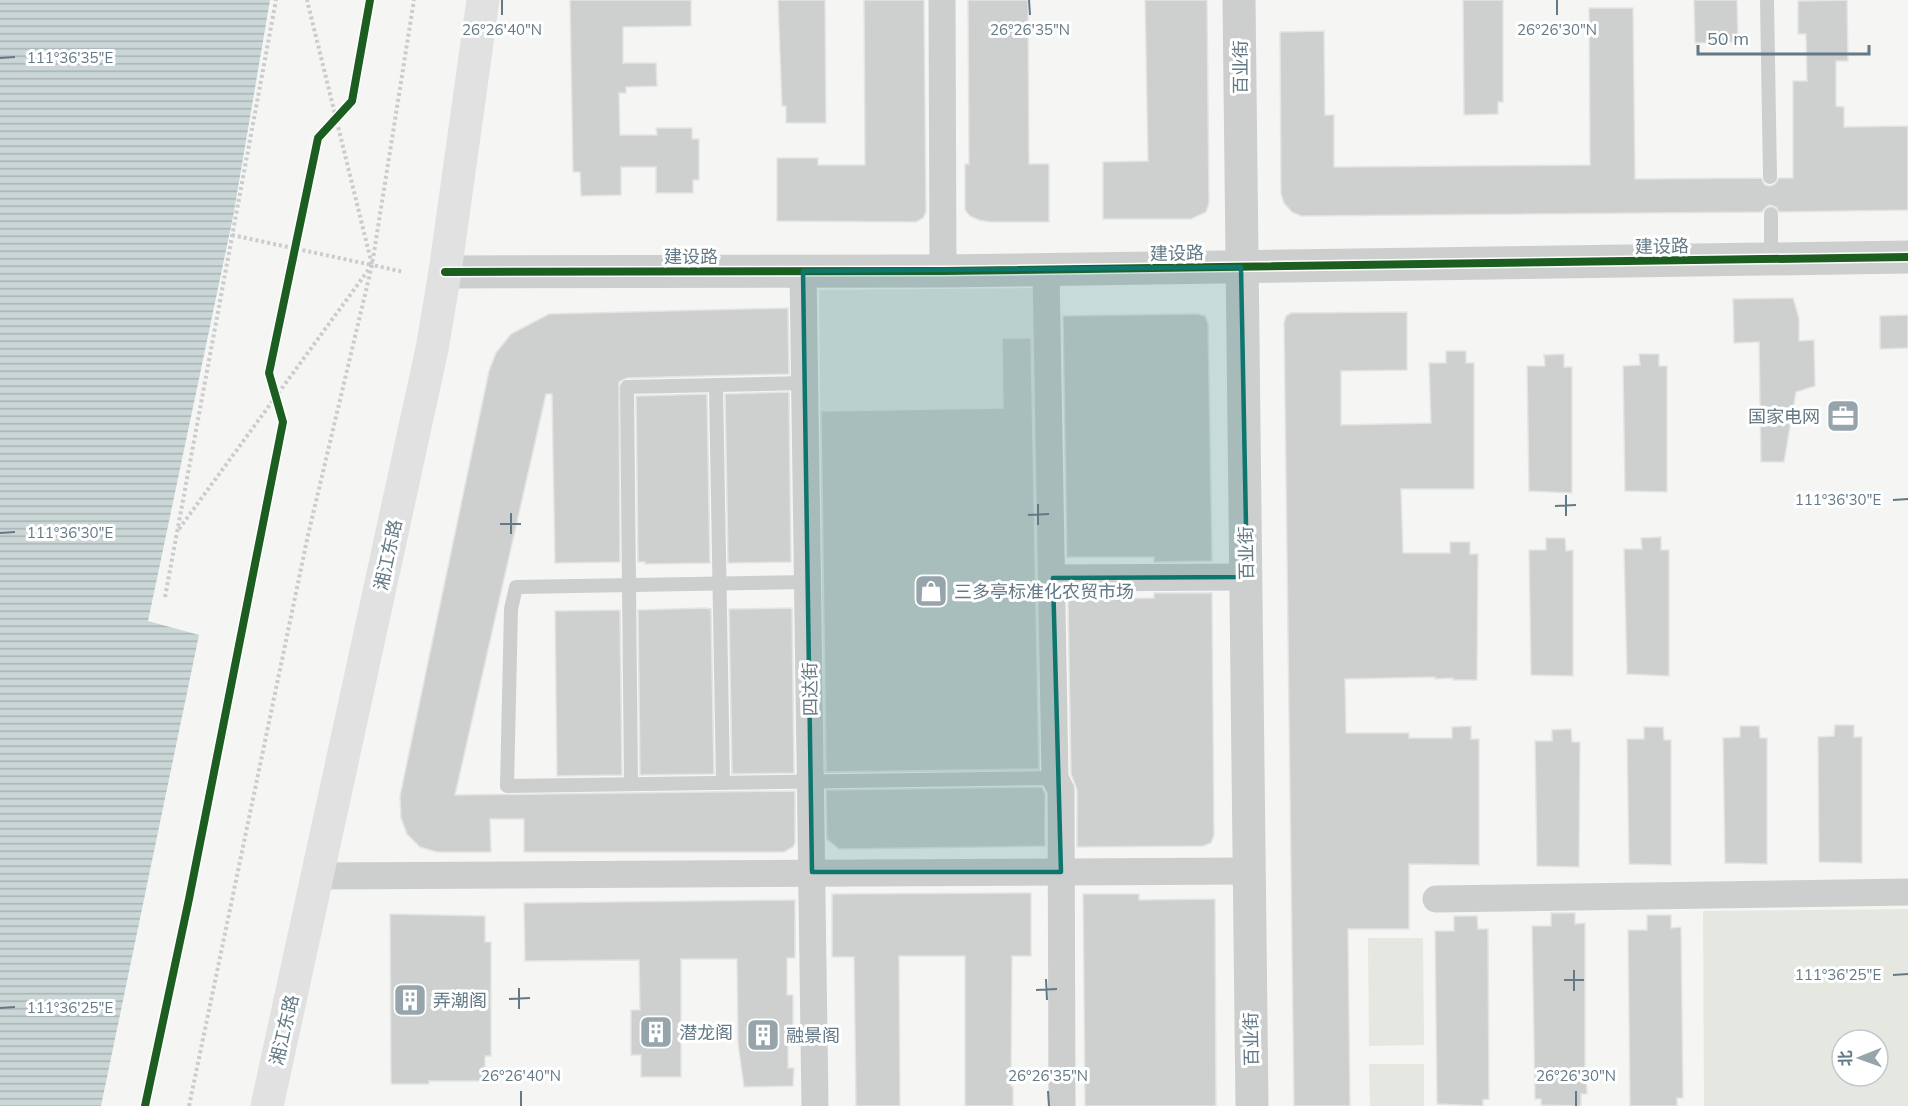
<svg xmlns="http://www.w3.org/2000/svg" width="1908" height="1106" font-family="Mulish,'Noto Sans SC',sans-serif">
	<defs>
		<pattern id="water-rules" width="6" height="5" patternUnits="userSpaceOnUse" patternTransform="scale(1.5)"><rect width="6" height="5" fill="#cbd6d7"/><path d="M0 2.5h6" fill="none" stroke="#a8b2b4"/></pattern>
	</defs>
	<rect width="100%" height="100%" fill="#f5f5f3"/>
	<!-- built -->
	<polygon fill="#e5e7e6" points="1036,288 1040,771 824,773 819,290"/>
	<!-- grass -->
	<g fill="#e5e8e1" fill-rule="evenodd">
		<path d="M1908,909V1106H1704L1703,911ZM1842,1040H1878V1076H1842Z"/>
		<polygon points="1368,938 1423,938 1424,1045 1369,1046"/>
		<polygon points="1369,1064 1424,1064 1424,1106 1370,1106"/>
	</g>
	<!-- water -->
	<polygon fill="url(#water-rules)" points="0,0 270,0 233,217 148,621 199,635 101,1106 0,1106"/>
	<!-- building -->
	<g fill="#ced0d0" stroke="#e4e4e3" stroke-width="1.5">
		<polygon points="570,0 691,0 691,26 623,27 623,63 656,63 657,86 626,87 626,93 619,93 620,135 657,135 656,128 692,128 692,139 699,139 699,180 693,180 693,193 656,193 656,167 621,167 621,195 581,196 580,172 573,172"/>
		<polygon points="778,0 825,0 826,123 786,123 786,106 782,106"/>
		<polygon points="864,0 924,0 926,212 923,218 916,222 777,221 777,158 818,158 818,165 865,165"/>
		<polygon points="968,0 1028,0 1029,164 1049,164 1049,222 990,222 979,220 970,216 965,210 965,164 969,164"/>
		<polygon points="1145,0 1207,0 1209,203 1206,212 1191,219 1103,219 1103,162 1148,161"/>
		<polygon points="1463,0 1503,0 1503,102 1498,102 1498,114 1464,115"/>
		<polygon points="1694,0 1737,0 1738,42 1695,43"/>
		<polygon points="1847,0 1848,61 1836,61 1836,106 1844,107 1844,127 1908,126 1908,210 1779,212 1776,207 1770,205 1766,207 1762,212 1301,216 1292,212 1284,203 1281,194 1280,32 1324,31 1325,115 1334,115 1334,167 1590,165 1589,8 1633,8 1635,179 1761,178 1765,185 1771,186 1775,184 1779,178 1793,178 1793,81 1807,81 1806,34 1798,34 1798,1"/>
		<polygon points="1793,298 1799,318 1799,341 1814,340 1815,386 1796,392 1784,462 1761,462 1759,342 1734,343 1733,299"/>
		<polygon points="788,308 789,374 627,378 619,382 620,562 555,563 552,394 546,394 455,795 795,791 795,843 793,847 784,852 524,852 524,819 490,819 491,852 437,852 420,847 407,834 401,818 400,796 489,371 496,353 511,334 549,314"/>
		<polygon points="1407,312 1407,370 1341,371 1341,425 1431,423 1429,363 1446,363 1446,351 1466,351 1466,363 1474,363 1474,489 1401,489 1403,553 1450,553 1450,542 1470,542 1470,554 1478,554 1477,680 1453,680 1453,678 1435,679 1435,677 1345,679 1346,733 1409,733 1409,738 1452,738 1452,727 1471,726 1471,739 1479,739 1479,865 1409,864 1409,929 1348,929 1350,1106 1294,1106 1284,323 1286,316 1291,313"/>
		<polygon points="1197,314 1205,316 1208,324 1212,561 1154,562 1154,557 1067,557 1063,316"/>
		<polygon points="1908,315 1908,348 1880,349 1880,316"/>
		<polygon points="1002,338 1031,338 1039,769 826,772 821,411 1003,408"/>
		<polygon points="1564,354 1564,367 1572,367 1572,493 1529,491 1527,366 1545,366 1544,355"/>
		<polygon points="1639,354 1659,354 1659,366 1667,366 1667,492 1625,491 1623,366 1640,365"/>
		<polygon points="789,392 791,562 728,563 725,394"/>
		<polygon points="707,394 710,563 645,564 645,562 638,562 636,396"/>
		<polygon points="1661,537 1661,550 1669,550 1669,676 1627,674 1624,549 1642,549 1641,538"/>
		<polygon points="1546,538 1565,538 1566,551 1573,550 1573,676 1531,675 1529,550 1546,550"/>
		<polygon points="1154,593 1212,593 1214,835 1211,843 1203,846 1077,847 1077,790 1071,774 1068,600 1154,598"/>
		<polygon points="704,608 711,609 714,774 640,775 638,610"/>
		<polygon points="792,608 794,773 732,774 729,609"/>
		<polygon points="620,610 622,775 557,776 555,611"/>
		<polygon points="1835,725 1854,725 1854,737 1862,737 1862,863 1819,862 1818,737 1834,736"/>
		<polygon points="1740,726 1759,726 1760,738 1767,738 1767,864 1725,863 1723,738 1740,737"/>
		<polygon points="1644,727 1663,727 1664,740 1671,740 1671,865 1629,864 1627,739 1644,739"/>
		<polygon points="1571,729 1572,742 1580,742 1579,867 1537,866 1535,741 1552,741 1552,730"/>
		<polygon points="1042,787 1045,794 1045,846 839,849 827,839 826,790"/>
		<polygon points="1031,893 1031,956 1012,956 1011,1086 1013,1087 1013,1106 965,1106 965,956 899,956 900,1106 856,1106 854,957 832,957 832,894"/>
		<polygon points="1083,894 1139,894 1139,900 1215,899 1216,1106 1085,1106"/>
		<polygon points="795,900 795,958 787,958 787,995 793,995 793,1027 788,1027 788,1068 794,1068 793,1086 744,1087 738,1043 737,959 681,959 681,1077 641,1077 641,1055 631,1055 631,1010 640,1010 639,960 525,961 524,903"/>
		<polygon points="1551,913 1575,913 1575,924 1585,923 1585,1072 1586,1072 1587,1094 1581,1094 1581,1106 1541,1105 1541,1099 1535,1099 1532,926 1551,926"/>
		<polygon points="390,914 485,916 485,942 491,942 491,1056 485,1056 485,1081 429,1081 429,1084 391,1084"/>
		<polygon points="1647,915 1671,915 1671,928 1681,927 1683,1098 1677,1098 1677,1106 1630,1106 1628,930 1647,930"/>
		<polygon points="1454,916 1477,916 1478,929 1488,929 1489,1099 1483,1100 1483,1106 1437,1104 1435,931 1454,931"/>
	</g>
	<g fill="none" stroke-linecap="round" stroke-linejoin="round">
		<!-- path -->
		<g stroke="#cacccd" stroke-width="4" stroke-dasharray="3 3" stroke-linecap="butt">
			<polyline points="232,235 372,265 307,0"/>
			<polyline points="179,529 372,265 404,272"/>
			<polyline points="165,597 276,0"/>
			<polyline points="189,1106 308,535 372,265 414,0"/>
		</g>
		<!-- service -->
		<g stroke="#cdcece" stroke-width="14">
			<polyline points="1767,0 1770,177"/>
			<polyline points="1771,214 1771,259"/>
			<polyline points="716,385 723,783"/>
			<polyline points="808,582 516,587 511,609 507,786 1055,778"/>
			<polyline points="631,784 627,387 805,383"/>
		</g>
		<!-- minor -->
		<g stroke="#cdcece" stroke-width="27">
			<polyline points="942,0 943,271"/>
			<polyline points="1046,269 1055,778 1061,790 1062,1106"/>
			<polyline points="803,271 815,1106"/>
			<polyline points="1053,578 1247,577"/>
			<polyline points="319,876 1248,871"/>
			<polyline points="1436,899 1908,892"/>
		</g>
		<!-- tertiary -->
		<g stroke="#cdcece" stroke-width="33">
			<polyline points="1239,0 1252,1106"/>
			<polyline points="445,272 943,271 1908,257"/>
		</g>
		<!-- secondary -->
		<polyline stroke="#e1e1e1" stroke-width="33" points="267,1106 432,349 445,272 483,0"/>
		<defs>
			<g id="cycleway">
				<polyline points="445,272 943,271 1908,257"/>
				<polyline points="145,1106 189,899 283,422 269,373 318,138 352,101 370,0"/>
			</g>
		</defs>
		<!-- cycleway casing -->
		<use href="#cycleway" stroke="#fff" stroke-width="11"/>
		<!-- cycleway -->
		<use href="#cycleway" stroke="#1b5e20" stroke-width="8"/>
	</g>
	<!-- marked area -->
	<path fill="#0f766e" fill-opacity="0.2" stroke="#0f766e" stroke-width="4.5" stroke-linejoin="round" d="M1241,267L1247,577L1053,578L1061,872H812L803,271Z"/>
	<!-- ticks -->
	<path fill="none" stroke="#637986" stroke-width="2" d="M502,0V15M1029,0L1030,15M1557,0V15M0,58L15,57M1566,495V516M1893,500L1908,499M1038,504V525M1555,506L1576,505M511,513V534M1028,515L1049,514M500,524H521M0,533L15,532M1574,970V991M1893,975L1908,974M1046,979L1047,1000M1564,980H1584M519,988V1009M1036,990L1057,989M509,999L530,998M0,1008L15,1007M521,1091V1106M1048,1091L1049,1106M1576,1091V1106"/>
	<!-- icons -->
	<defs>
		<symbol id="office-square" viewBox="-11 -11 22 22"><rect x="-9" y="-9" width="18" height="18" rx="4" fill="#96a4ac" stroke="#fff"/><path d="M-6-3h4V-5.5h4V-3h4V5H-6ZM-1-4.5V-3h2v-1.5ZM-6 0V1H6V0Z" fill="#fff"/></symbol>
		<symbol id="shop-square" viewBox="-11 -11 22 22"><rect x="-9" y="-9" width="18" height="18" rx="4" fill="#96a4ac" stroke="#fff"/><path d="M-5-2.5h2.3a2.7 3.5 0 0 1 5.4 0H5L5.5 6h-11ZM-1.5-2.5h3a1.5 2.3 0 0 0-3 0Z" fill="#fff"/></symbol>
		<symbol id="building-square" viewBox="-11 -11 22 22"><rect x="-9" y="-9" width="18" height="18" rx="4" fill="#96a4ac" stroke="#fff"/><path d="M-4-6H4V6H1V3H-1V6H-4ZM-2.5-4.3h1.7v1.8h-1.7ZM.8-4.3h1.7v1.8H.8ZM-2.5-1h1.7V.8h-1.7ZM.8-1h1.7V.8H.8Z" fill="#fff"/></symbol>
	</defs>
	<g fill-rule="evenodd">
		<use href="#office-square" x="1824" y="397" width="38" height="38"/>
		<use href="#shop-square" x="912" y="572" width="38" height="38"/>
		<use href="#building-square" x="391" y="981" width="38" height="38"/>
		<use href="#building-square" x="637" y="1013" width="38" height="38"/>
		<use href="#building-square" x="744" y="1016" width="38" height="38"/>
	</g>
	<g text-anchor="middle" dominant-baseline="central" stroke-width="6" stroke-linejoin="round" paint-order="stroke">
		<!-- street labels -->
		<g font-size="18" fill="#637986" stroke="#fff">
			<text transform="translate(1240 67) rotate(-90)">百业街</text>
			<text transform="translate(1662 246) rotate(-1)">建设路</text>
			<text transform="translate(1177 253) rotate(-1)">建设路</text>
			<text x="691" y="256">建设路</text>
			<text transform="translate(1246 553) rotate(-91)">百业街</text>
			<text transform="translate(388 555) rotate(-78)">湘江东路</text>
			<text transform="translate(810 689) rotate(-91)">四达街</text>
			<text transform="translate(284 1030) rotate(-77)">湘江东路</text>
			<text transform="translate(1251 1039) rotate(-91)">百业街</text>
		</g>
		<!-- poi labels -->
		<g font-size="18" fill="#637986" stroke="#fff" text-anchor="start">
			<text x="1820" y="416" text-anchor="end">国家电网</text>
			<text x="954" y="591">三多亭标准化农贸市场</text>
			<text x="433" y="1000">弄潮阁</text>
			<text x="679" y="1032">潜龙阁</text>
			<text x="786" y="1035">融景阁</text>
		</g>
	</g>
	<g font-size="15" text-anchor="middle" fill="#637986" stroke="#fff" stroke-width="6" stroke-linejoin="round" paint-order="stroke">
		<text x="502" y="35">26°26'40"N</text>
		<text x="1030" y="35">26°26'35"N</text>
		<text x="1557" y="35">26°26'30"N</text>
		<text x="70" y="63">111°36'35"E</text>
		<text x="1838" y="505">111°36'30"E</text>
		<text x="70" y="538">111°36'30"E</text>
		<text x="1838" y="980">111°36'25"E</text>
		<text x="70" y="1013">111°36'25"E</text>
		<text x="521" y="1081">26°26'40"N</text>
		<text x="1048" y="1081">26°26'35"N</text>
		<text x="1576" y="1081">26°26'30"N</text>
	</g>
	<!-- north arrow -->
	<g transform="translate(1860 1058) rotate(269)"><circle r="28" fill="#ffffff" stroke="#c1c9cf" stroke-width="1.5"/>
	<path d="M0-4.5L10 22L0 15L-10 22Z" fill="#96a4ac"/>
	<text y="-9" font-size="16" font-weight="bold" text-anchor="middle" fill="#637986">北</text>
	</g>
	<!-- scale -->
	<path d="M1698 45v9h171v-9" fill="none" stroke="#637986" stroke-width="3"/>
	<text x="1707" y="45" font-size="18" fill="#637986" stroke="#ffffff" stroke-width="4.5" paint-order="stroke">50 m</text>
</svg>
